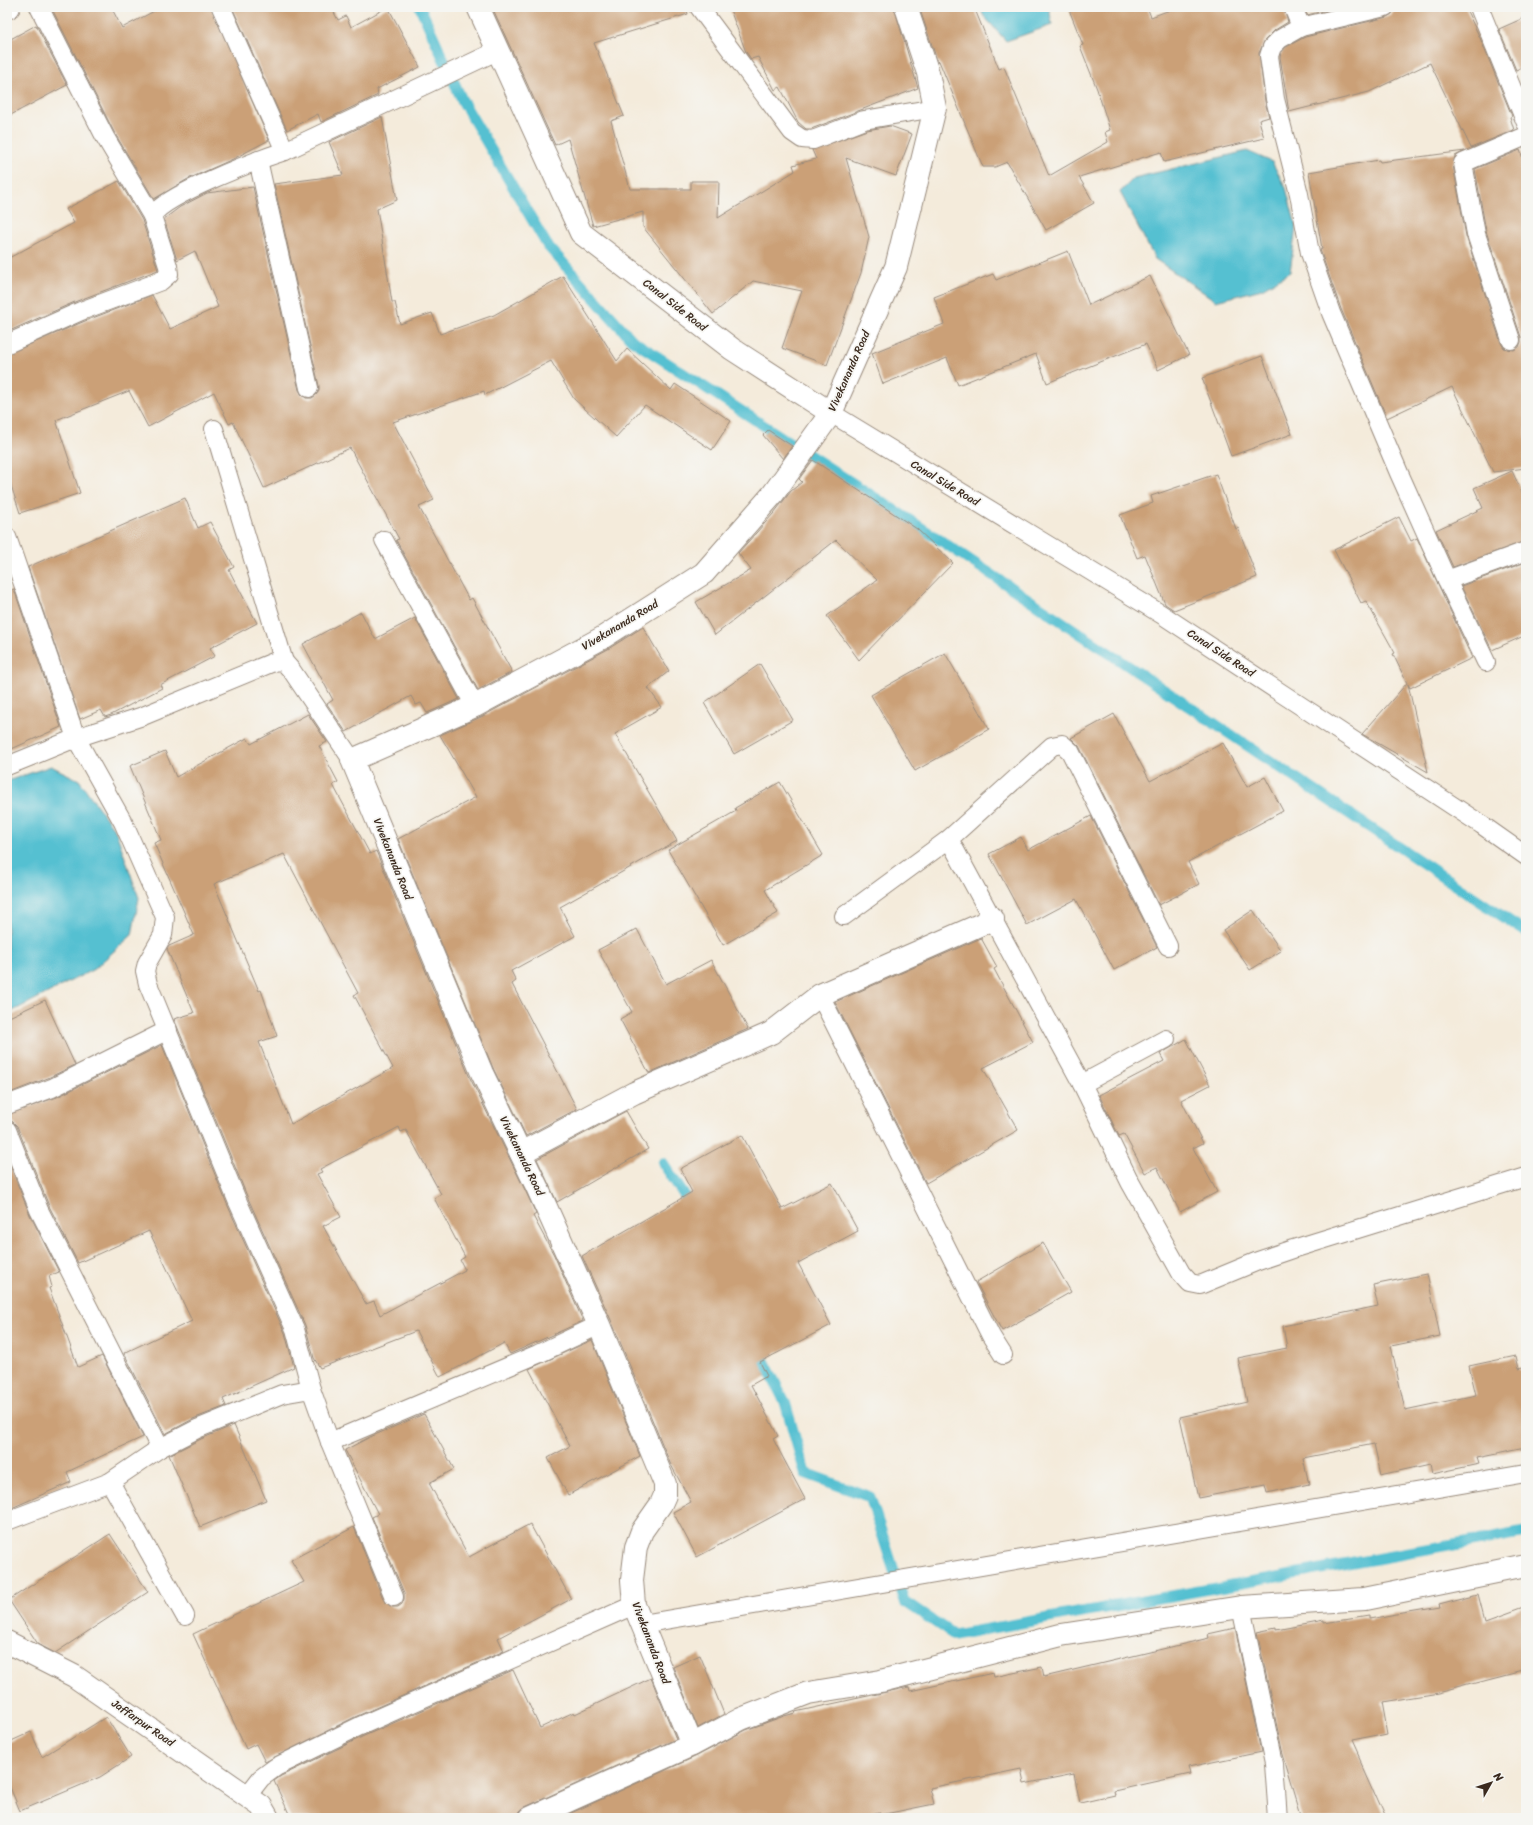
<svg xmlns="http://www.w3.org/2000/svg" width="1533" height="1825" font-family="Sriracha,sans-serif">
	<rect width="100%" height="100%" fill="#f6f6f2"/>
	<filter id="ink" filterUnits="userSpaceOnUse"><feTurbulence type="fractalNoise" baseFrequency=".025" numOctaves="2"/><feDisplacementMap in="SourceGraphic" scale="8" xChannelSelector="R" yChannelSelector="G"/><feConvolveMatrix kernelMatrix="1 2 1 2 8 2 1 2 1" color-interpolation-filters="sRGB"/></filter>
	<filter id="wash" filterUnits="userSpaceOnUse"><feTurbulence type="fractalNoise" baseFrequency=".012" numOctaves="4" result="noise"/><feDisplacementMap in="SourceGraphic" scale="16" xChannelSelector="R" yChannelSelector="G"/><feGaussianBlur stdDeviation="0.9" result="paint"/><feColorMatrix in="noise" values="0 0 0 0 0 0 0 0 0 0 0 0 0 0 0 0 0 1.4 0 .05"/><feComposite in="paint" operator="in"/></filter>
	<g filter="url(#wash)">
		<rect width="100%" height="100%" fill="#f4ebdb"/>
		<!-- water -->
		<g fill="#55c0d1" stroke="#487578">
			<polygon points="981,7 1049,7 1052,25 1006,41 983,15"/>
			<polygon points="1247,151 1272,162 1286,188 1296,226 1290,272 1262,289 1216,301 1155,259 1120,192 1134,178"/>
			<polygon points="51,766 79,780 116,832 139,898 132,935 94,969 7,1014 7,781"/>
		</g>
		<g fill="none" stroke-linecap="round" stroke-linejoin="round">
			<!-- stream -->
			<g stroke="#55c0d1" stroke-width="11">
				<polyline points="420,7 463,102 547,245 632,340 931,534 1526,932"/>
				<polyline points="663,1163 686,1198 691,1209"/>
				<polyline points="757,1347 785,1402 805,1473 870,1497 904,1601 954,1635 1526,1532"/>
			</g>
		</g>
		<g id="blocks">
			<!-- building -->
			<g fill="#cba077" fill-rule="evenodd">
				<polygon points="51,7 111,7 122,28 162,7 211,7 269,140 233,159 188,179 154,199 114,132"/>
				<polygon points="232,7 331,7 338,20 346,16 351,27 388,7 420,67 377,89 378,95 321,122 318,114 287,130"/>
				<polygon points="492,7 686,7 688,14 594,43 624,116 611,121 630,189 691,189 691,181 719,181 718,218 795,171 793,165 816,159 812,150 867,130 890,126 912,134 896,176 846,158 869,237 861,273 827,365 782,348 802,291 753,281 713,314 643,227 643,212 593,226 568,139 555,145"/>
				<polygon points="729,7 894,7 918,88 811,129 806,129 798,122 780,87 775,90 758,57 751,59 746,52"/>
				<polygon points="919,7 974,7 999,69 1004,67 1049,176 1108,142 1105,132 1110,130 1097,89 1080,46 1083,45 1068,7 1147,7 1151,17 1178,7 1283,7 1288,22 1275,30 1265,40 1259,53 1265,101 1269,117 1259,120 1264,138 1164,162 1161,152 1079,177 1094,203 1046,230 1007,162 995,167 983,167 939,61 938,63"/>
				<polygon points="1304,7 1340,7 1307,15"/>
				<polygon points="1395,7 1465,7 1480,38 1512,116 1510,117 1514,130 1471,148 1430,63 1369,92 1289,112 1280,57 1281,53 1286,47 1305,37 1387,17 1392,14"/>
				<polygon points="1526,17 1526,65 1516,70 1499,29"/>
				<polygon points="36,25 67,85 7,117 7,41"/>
				<polygon points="382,117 397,200 377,209 392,302 395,302 400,324 432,313 440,334 494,315 563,276 617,361 627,349 671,390 675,384 731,421 712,450 645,405 616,437 574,399 551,361 485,395 484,391 393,422 434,500 419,507 469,600 472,598 512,672 478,690 396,540 399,539 350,448 264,488 233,422 229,424 214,392 148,427 129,391 56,420 80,493 20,513 7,473 7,354 85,321 152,295 170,329 218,307 195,251 177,260 164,219 180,207 207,193 253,187 299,390 302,395 306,398 312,398 316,395 319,391 319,386 274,184 343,175 329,142"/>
				<polygon points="1520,150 1526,167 1526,468 1493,472 1452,387 1387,418 1341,309 1320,250 1322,249 1309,172 1379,160 1380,162 1465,151 1455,156 1453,165 1466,236 1501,343 1504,348 1514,350 1519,347 1521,342 1521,337 1486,231 1475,169"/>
				<polygon points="119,181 142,220 158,270 77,301 7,332 7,259 74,223 66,209"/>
				<polygon points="1068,251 1089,305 1150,276 1189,355 1158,370 1146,344 1047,383 1036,354 958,385 947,358 883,384 872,353 944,324 934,297 993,274 996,280"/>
				<polygon points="1262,356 1292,434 1231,456 1202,378"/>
				<polygon points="768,430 792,446 783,459 763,435"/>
				<polygon points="813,460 917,529 953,563 859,660 827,616 877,580 836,540 715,635 696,602 751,570 738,553 774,513 791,491 802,482 799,479"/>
				<polygon points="1512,471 1526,501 1526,541 1453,567 1436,530 1483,508 1474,488"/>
				<polygon points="1216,474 1236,529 1238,528 1257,577 1174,610 1165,604 1145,555 1137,558 1120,515 1153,503 1151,496"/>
				<polygon points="185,498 198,528 210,522 234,567 229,570 257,623 210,648 215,656 160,685 162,688 111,715 105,717 101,710 80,719 28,567"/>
				<polygon points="1399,517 1411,541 1417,538 1472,658 1410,688 1408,684 1428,772 1362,734 1407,683 1393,654 1395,653 1366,601 1361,603 1334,550"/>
				<polygon points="1526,562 1526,635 1492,650 1461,586"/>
				<polygon points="14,589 61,727 7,751 7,592"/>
				<polygon points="361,612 375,639 415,618 459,699 427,713 421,703 416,705 411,696 346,732 327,704 333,700 303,644"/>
				<polygon points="643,627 669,671 648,688 662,707 615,734 677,841 560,907 575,936 511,971 516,981 512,984 577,1109 526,1136 493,1068 398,839 476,797 440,735 481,717 608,649"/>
				<polygon points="945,653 989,729 915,771 871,695"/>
				<polygon points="760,664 793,720 734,754 704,703"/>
				<path d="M308,714L327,742L319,746L338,782L333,785L370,854L376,851L470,1078L526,1192L536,1214L533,1216L554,1255L583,1321L510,1354L504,1343L440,1377L416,1331L320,1368L314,1358L305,1325L247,1196L174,1019L194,1013L167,949L169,946L194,935L154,843L161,840L130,766L165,751L176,777L247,738L251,744ZM284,854L358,993L354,995L393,1068L291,1124L259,1042L277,1036L261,990L259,991L214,884ZM399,1127L401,1132L406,1130L441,1194L434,1198L465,1257L460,1260L465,1270L380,1315L374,1301L366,1304L323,1226L341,1217L317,1174L322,1172L320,1169Z"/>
				<polygon points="1114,714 1150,781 1223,743 1247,787 1265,777 1283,811 1188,862 1199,884 1159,905 1079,746 1071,738"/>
				<polygon points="780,782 823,855 765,890 778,913 723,945 668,850 736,811 735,808"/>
				<polygon points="1091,816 1157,947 1114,970 1076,899 1027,925 989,854 1021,837 1028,850"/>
				<polygon points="1253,910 1281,951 1250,970 1223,930"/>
				<polygon points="637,929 666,984 711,960 748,1029 649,1073 620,1019 632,1012 598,950"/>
				<polygon points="981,938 997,967 994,969 1033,1042 983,1068 1018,1130 926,1183 835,1002"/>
				<polygon points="45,1000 75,1065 48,1078 7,1094 7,1018"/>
				<polygon points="1186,1039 1210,1085 1181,1100 1203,1143 1193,1148 1217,1192 1180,1212 1157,1167 1145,1173 1124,1134 1119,1136 1099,1095 1164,1061 1160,1054"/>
				<polygon points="162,1045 227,1204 285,1333 294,1367 223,1399 226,1406 193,1419 165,1434 124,1353 192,1321 149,1231 78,1263 49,1206 17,1126 13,1122 7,1120 7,1115 57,1097"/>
				<polygon points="626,1111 648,1149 557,1202 537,1159"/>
				<polygon points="742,1135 782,1209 832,1183 858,1231 798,1263 831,1325 760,1362 767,1376 751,1385 778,1436 773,1439 805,1499 697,1557 673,1512 691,1502 670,1463 611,1320 582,1256 692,1192 680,1169"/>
				<polygon points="7,1158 30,1215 59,1272 49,1276 52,1287 49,1288 78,1367 102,1356 143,1437 67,1472 71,1482 7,1510"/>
				<polygon points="1043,1243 1071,1292 1002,1331 976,1282"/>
				<polygon points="1427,1274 1440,1336 1391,1346 1405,1410 1476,1395 1469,1366 1516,1356 1519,1369 1526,1367 1526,1448 1477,1458 1479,1464 1432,1474 1430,1464 1381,1475 1374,1444 1303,1458 1309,1484 1267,1493 1265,1485 1198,1498 1180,1417 1247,1402 1238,1358 1287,1348 1283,1326 1378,1306 1373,1285"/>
				<polygon points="592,1340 640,1456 568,1495 548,1458 570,1446 529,1369"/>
				<polygon points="424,1414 454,1469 429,1483 469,1557 530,1524 571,1599 498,1638 504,1651 355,1717 265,1762 256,1744 246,1749 193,1634 304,1582 291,1560 354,1527 384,1601 392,1607 398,1607 402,1604 404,1599 404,1593 372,1517 378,1514 345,1450 370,1437"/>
				<polygon points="234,1425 266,1500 200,1527 169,1455 201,1439"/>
				<polygon points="110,1534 148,1592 55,1653 38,1644 9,1600"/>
				<polygon points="1478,1594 1485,1621 1526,1606 1526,1670 1438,1693 1382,1702 1388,1735 1352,1742 1386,1818 1302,1818 1282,1751 1257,1632 1276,1628 1276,1630 1324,1621 1324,1623 1368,1616 1368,1619 1440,1607 1439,1604"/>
				<polygon points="1235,1628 1261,1752 1188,1767 1190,1774 1114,1791 1115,1795 1080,1803 1074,1774 1024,1784 1021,1769 930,1788 934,1804 880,1815 880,1812 853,1818 560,1818 697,1756 746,1730 784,1716 796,1713 795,1712 909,1687 910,1691 993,1673 994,1677 1042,1667 1044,1677 1209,1638 1208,1634"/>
				<polygon points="700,1655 724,1714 698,1728 673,1667"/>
				<polygon points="513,1670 540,1728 574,1712 575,1714 651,1678 676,1739 525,1807 520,1811 518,1818 291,1818 274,1781 281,1776 364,1736"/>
				<polygon points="106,1717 131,1757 100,1777 20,1811 7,1780 7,1743 31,1732 42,1757"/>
			</g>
		</g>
	</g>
	<g filter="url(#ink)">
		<use href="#blocks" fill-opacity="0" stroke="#988a7c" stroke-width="1"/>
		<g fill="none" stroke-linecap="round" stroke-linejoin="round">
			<defs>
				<g id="service">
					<polyline points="39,7 105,137 152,216"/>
					<polyline points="221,7 285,151"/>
					<polyline points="699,7 792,132 802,139 813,140 864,120 935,108"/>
					<polyline points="1293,7 1301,27 1385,7"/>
					<polyline points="1479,7 1526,123"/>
					<polyline points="1301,27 1280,39 1272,47 1269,56 1275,99 1299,194 1310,253 1331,313 1399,473 1447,580 1486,662"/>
					<polyline points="258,160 309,388"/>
					<polyline points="1511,340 1476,234 1463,163 1526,136"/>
					<path d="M7,344L81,311L161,281L169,274L168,266L152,216C164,195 260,159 285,151L499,50"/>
					<polyline points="831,413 1161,614 1482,825 1526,856"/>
					<polyline points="214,429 284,662"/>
					<polyline points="7,537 76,738 143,716 276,661 284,662 292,671 352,760"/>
					<polyline points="384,540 475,706"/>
					<polyline points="1447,580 1526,551"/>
					<polyline points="7,766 76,738 123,822 165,917 163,935 147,963 145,971 148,984 237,1200 295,1329 311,1389"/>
					<polyline points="949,839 1052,746 1062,744 1070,751 1168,946"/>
					<polyline points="844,916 949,839 1082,1084 1130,1182 1181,1273 1190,1283 1200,1285 1258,1261 1293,1249 1526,1177"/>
					<polyline points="820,995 991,1336 1003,1355"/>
					<polyline points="1082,1084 1166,1039"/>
					<polyline points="7,1105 52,1088 168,1030"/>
					<polyline points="7,1130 39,1210 160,1448"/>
					<polyline points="330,1442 538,1354 599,1325"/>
					<polyline points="110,1482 185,1616"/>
					<polyline points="7,1521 110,1482 160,1448 197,1429 282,1394 311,1389 330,1442 394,1597"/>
					<polyline points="1241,1607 1274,1764 1278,1818"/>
					<polyline points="642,1624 1526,1473"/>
					<polyline points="247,1796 261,1778 276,1767 360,1726 634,1605"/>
				</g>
				<g id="minor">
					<polyline points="478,7 581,233 732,349 831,413"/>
					<polyline points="7,8 9,7"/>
					<polyline points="521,1153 634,1093 771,1033 820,995 993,919"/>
					<polyline points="692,1745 741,1719 808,1693 881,1681 1061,1635 1241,1607 1364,1599 1526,1566"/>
					<polyline points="530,1818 692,1745 634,1605 632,1580 636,1547 642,1531 661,1504 665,1495 665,1484 599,1325 537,1187 482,1073 352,760 475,706 602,638 704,573 773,494 831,413 896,267 935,108 928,73 906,7"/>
				</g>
				<polyline id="tertiary" points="7,1642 74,1676 261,1806 268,1818"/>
			</defs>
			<!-- service casing -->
			<use href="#service" stroke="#988a7c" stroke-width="20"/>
			<!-- minor casing -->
			<use href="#minor" stroke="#988a7c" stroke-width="24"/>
			<!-- tertiary casing -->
			<use href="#tertiary" stroke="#988a7c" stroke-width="24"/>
			<!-- service -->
			<use href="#service" stroke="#fff" stroke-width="18"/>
			<!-- minor -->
			<use href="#minor" stroke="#fff" stroke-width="22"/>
			<!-- tertiary -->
			<use href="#tertiary" stroke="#fff" stroke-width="22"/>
		</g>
	</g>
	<g text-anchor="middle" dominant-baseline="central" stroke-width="3.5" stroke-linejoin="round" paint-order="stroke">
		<!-- street labels -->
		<g font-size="11" fill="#3b2a1e" stroke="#f6f6f2">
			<text transform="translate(675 305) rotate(38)">Canal Side Road</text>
			<text transform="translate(849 371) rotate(-66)">Vivekananda Road</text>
			<text transform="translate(945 483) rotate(31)">Canal Side Road</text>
			<text transform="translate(620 625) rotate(-31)">Vivekananda Road</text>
			<text transform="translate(1221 653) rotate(33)">Canal Side Road</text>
			<text transform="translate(393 859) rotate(68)">Vivekananda Road</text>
			<text transform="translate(522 1156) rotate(64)">Vivekananda Road</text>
			<text transform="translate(651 1643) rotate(69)">Vivekananda Road</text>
			<text transform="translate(143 1723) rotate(35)">Jaffarpur Road</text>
		</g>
	</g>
	<!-- margin -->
	<rect width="1533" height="1825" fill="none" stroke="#f6f6f2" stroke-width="24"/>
	<!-- north arrow -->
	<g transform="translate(1491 1783) rotate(51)" stroke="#f6f6f2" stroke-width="3" paint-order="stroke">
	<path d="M0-3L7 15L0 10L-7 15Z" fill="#3b2a1e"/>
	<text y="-6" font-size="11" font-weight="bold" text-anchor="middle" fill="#3b2a1e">N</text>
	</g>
</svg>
